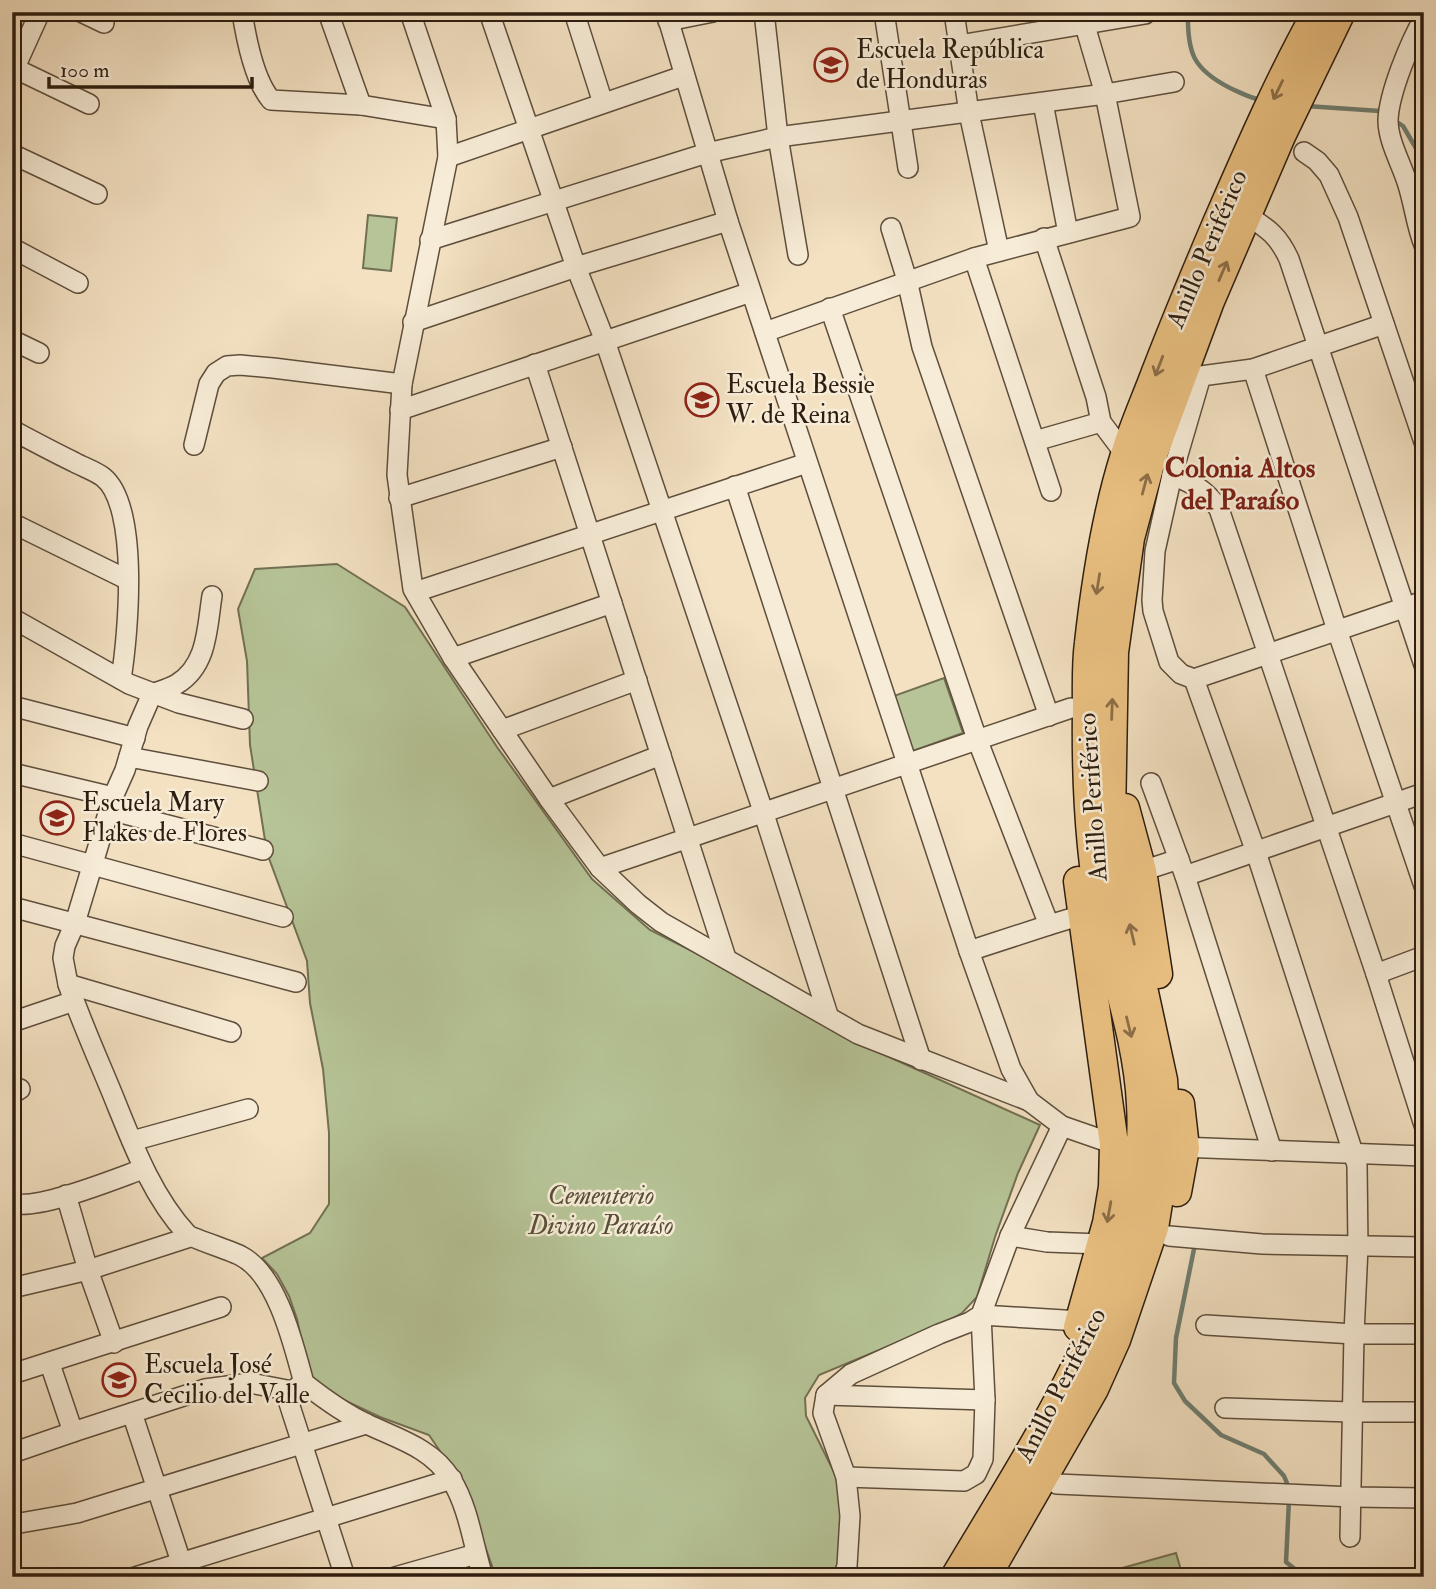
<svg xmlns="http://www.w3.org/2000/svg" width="1436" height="1589" font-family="'IM FELL Double Pica',serif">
	<rect width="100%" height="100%" fill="#f3e1c2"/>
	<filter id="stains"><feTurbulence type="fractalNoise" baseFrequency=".00286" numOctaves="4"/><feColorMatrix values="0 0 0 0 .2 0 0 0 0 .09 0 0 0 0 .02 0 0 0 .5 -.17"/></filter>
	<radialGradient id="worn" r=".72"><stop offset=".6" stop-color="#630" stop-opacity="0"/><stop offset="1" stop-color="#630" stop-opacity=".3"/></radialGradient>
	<!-- green -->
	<g fill="#b6c497" stroke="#727053" stroke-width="2">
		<polygon points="368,215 397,218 391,271 363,268"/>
		<polygon points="337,564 405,607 497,747 592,879 650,930 722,966 845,1037 1040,1125 1018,1173 995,1237 977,1297 962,1313 944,1323 819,1375 805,1398 806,1416 839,1482 841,1531 838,1566 834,1577 496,1577 463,1485 429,1435 380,1417 331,1394 312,1379 307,1367 297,1319 289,1296 277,1274 262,1258 310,1233 329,1204 329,1133 323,1069 310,1003 307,961 267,853 250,745 247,661 238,609 255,569"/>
		<polygon points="944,678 963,733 910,752 891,697"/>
		<polygon points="1176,1553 1183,1577 1090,1577"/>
	</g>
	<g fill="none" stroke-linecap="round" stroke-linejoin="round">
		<!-- stream -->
		<g stroke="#6f7e71" stroke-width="4.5">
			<path d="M1188,12C1187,53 1193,69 1230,88C1241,93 1250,98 1261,100"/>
			<polyline points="1306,106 1380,111 1384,114"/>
			<polyline points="1394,120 1403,126 1424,162"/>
			<polyline points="1194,1249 1176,1338 1174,1383 1185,1401 1221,1435 1264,1454 1284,1476 1289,1488"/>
			<polyline points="1289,1500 1286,1562 1305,1577"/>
		</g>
		<defs>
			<g id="minor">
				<polyline points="81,12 104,23"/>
				<path d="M242,12C246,38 254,80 271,100L361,105L446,119"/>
				<polyline points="328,12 361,105"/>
				<polyline points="410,12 446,119 448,157 402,384 397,475 413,589 453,658 549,799 600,868 638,904 661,922 858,1034 1029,1101 1062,1126 1114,1144 1122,1144"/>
				<polyline points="489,12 576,267 605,341 763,811 828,1015"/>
				<polyline points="574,12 603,103"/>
				<polyline points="666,12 728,221 969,951 1011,1069 1029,1101"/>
				<polyline points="764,12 778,137 798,255"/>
				<polyline points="884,12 908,168"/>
				<polyline points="954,12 969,113 999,251"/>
				<path d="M1424,18C1410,42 1389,93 1388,120C1388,141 1401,163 1407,182C1414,203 1416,225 1424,245"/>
				<polyline points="668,21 713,12"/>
				<polyline points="959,45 1145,14"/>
				<polyline points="12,67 89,104"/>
				<polyline points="12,74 40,12"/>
				<polyline points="1043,103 1068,233"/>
				<polyline points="1304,152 1317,161 1329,175 1348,217 1424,442"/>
				<polyline points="12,154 97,194"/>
				<polyline points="448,157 683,76"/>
				<path d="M1247,215C1268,229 1278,235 1289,259L1424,665"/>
				<polyline points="891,228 907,280 922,347 1049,716"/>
				<polyline points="1044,238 1096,397 1101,422 1125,454"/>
				<polyline points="430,240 707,153 778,137 1105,94 1174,82"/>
				<polyline points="12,248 78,283"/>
				<polyline points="974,258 1051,491"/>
				<polyline points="830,308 977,739 1049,925 1082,915"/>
				<polyline points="413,322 576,267 728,221"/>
				<polyline points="765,332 974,258 1130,217 1105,94 1081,12"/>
				<polyline points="12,340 39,353"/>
				<polyline points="535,364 726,958"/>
				<polyline points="1253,369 1337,630 1424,886"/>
				<polyline points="400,410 751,292"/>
				<path d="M12,430C33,441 53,452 74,462C83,467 95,471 103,477C140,506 128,636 121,679"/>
				<polyline points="1035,441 1101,422"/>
				<polyline points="194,445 209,384 216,373 227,366 240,365 273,368 402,384"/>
				<path d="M1172,475C1194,484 1205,489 1219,509L1376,974L1424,1125"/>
				<polyline points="735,486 921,1060"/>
				<polyline points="399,498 562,447"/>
				<polyline points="12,523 128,580"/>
				<polyline points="415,592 807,463"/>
				<path d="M212,596C207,627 208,665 177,684C170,688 160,691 152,694L138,726L125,770L113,797L75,923L65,946L63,958L68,984C81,1021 97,1057 112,1093C132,1142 151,1195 187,1234C191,1238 232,1251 241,1256C278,1275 294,1347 304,1383C323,1398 345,1414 367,1424C398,1439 432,1448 451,1479C469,1508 473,1545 483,1577"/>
				<polyline points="12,618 129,684 179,703 243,719"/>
				<polyline points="453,658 612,603"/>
				<polyline points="1194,679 1424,601"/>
				<polyline points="12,706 135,738"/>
				<polyline points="502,730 637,680"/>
				<polyline points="129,757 258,781"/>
				<polyline points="12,773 113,797"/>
				<polyline points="1151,783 1185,876 1272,1151"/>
				<polyline points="549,799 661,755"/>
				<polyline points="110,810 263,850"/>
				<polyline points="12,843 283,917"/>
				<polyline points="600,868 1071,708"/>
				<polyline points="1142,871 1179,859"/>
				<polyline points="1185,876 1424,793"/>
				<polyline points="12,907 296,982"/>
				<polyline points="969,951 1049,925"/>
				<polyline points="1376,974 1424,956"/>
				<polyline points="68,984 231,1032"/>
				<polyline points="12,1022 74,1001"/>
				<polyline points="12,1094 20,1089"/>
				<polyline points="132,1141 248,1109"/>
				<polyline points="1180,1147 1424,1156"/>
				<polyline points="66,1195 88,1270 114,1343"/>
				<path d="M12,1203C37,1211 115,1179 143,1169"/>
				<polyline points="1010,1236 1047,1242 1101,1244"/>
				<polyline points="1169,1236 1262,1244 1424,1247"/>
				<polyline points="12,1288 88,1270 190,1237"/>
				<polyline points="981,1315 1080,1321"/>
				<polyline points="1206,1325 1354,1334 1424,1334"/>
				<polyline points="50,1364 73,1432 205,1389 250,1383 292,1391"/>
				<polyline points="12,1374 221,1307"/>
				<polyline points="300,1385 292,1391 288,1400 345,1577"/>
				<polyline points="826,1395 985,1400"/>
				<polyline points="1225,1408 1352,1412 1424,1412"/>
				<polyline points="132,1413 186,1577"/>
				<polyline points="12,1453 73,1432"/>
				<polyline points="846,1477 964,1481 976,1474 983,1459 985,1400 981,1315"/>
				<polyline points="1057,1484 1353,1497 1424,1498"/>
				<polyline points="12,1522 20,1523 77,1513 366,1424"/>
				<polyline points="1350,1537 1354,1334 1358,1247 1357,1165 1256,852 1194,679 1181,674 1169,662 1153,611 1152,600 1155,551 1172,475 1201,376 1253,369 1384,324"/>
				<polyline points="135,1577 452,1479"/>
				<polyline points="395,1577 476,1554"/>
				<polyline points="843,1577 847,1566 850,1516 846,1477 823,1413 826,1395 851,1374 939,1334 970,1322 981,1315 1010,1236 1062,1126"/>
			</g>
			<g id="highway">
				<polyline points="1125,808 1142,871 1158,974"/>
				<polyline points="1177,1192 1185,1148 1180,1104"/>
				<polyline points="1078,1327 1107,1223 1113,1187 1114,1144 1078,881"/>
				<path d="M955,1577C1038,1437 1151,1274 1141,1104C1138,1040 1115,979 1102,917C1089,849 1086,779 1087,710C1087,688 1086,665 1089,643C1096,580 1106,515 1125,455C1132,431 1142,408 1151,385C1172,330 1194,277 1217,223C1248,152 1279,80 1317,12"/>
				<polyline points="986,1577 1094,1389 1116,1340 1154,1228 1162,1178 1166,1125 1163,1080 1122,891 1111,819 1114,652 1130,538 1151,460 1210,301 1281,136 1341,12"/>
			</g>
		</defs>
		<!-- minor casing -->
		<use href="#minor" stroke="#5e4e3c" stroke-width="22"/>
		<!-- highway casing -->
		<use href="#highway" stroke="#2d1d0f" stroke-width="31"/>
		<!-- minor -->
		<use href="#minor" stroke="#f7ecd7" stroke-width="19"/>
		<!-- highway -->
		<use href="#highway" stroke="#eac081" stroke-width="28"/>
	</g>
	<!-- one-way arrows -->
	<defs><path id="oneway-shaft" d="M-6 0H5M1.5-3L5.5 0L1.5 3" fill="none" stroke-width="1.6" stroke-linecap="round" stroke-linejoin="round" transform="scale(1.75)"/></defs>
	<g stroke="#8c6e48">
		<use href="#oneway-shaft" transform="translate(1278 90) rotate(116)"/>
		<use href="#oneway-shaft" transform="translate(1223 271) rotate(-67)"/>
		<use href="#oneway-shaft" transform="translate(1159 366) rotate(111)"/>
		<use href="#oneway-shaft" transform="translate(1145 484) rotate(-75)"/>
		<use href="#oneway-shaft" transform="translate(1098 584) rotate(99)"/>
		<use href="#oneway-shaft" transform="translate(1112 709) rotate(-88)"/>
		<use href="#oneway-shaft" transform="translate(1132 934) rotate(-103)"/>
		<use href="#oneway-shaft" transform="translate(1129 1027) rotate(76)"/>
		<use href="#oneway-shaft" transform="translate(1109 1212) rotate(100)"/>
	</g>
	<!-- icons -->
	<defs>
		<symbol id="school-ring" viewBox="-11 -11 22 22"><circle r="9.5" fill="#f7ecd7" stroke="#8f2418" stroke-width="1.5"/><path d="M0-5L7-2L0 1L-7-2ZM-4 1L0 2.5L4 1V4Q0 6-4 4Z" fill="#8f2418"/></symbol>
	</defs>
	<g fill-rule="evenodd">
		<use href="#school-ring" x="812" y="46" width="38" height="38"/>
		<use href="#school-ring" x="683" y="381" width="38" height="38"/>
		<use href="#school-ring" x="38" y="799" width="38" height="38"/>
		<use href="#school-ring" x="100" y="1361" width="38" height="38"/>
	</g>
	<g text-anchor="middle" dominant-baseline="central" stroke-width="5" stroke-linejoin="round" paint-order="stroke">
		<!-- poi labels -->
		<g font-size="26" fill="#2d1d0f" stroke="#f7ecd7" text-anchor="start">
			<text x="856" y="50">Escuela República<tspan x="856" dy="30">de Honduras</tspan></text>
			<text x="726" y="385">Escuela Bessie<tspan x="726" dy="30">W. de Reina</tspan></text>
			<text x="82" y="803">Escuela Mary<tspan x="82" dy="30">Flakes de Flores</tspan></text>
			<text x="144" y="1365">Escuela José<tspan x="144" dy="30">Cecilio del Valle</tspan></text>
		</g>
		<!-- street labels -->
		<g font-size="26" fill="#2d1d0f" stroke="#f7ecd7">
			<text transform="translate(1207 249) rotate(-67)">Anillo Periférico</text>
			<text transform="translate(1093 797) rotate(-94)">Anillo Periférico</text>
			<text transform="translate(1061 1385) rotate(-63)">Anillo Periférico</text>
		</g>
		<!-- park labels -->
		<g font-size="26" font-style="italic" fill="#564f38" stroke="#f7ecd7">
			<text x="601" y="1196">Cementerio<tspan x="601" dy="30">Divino Paraíso</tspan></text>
		</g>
		<!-- neighbourhood labels -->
		<g font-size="28" font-weight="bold" fill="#7a1f14" stroke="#f7ecd7">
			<text x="1240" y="468">Colonia Altos<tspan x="1240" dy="32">del Paraíso</tspan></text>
		</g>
	</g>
	<!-- margin -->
	<rect width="1436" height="1589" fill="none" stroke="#f3e1c2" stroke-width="42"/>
	<rect x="14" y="14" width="1408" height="1561" fill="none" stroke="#2d1d0f" stroke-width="3.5"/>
	<rect x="21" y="21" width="1394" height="1547" fill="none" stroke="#2d1d0f" stroke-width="2"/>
	<!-- scale -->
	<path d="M49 77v10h203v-10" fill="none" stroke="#2d1d0f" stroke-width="3.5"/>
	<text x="60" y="77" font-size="21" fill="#2d1d0f" stroke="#f7ecd7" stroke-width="5" paint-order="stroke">100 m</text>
	<rect width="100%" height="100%" filter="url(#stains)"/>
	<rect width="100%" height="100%" fill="url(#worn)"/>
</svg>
